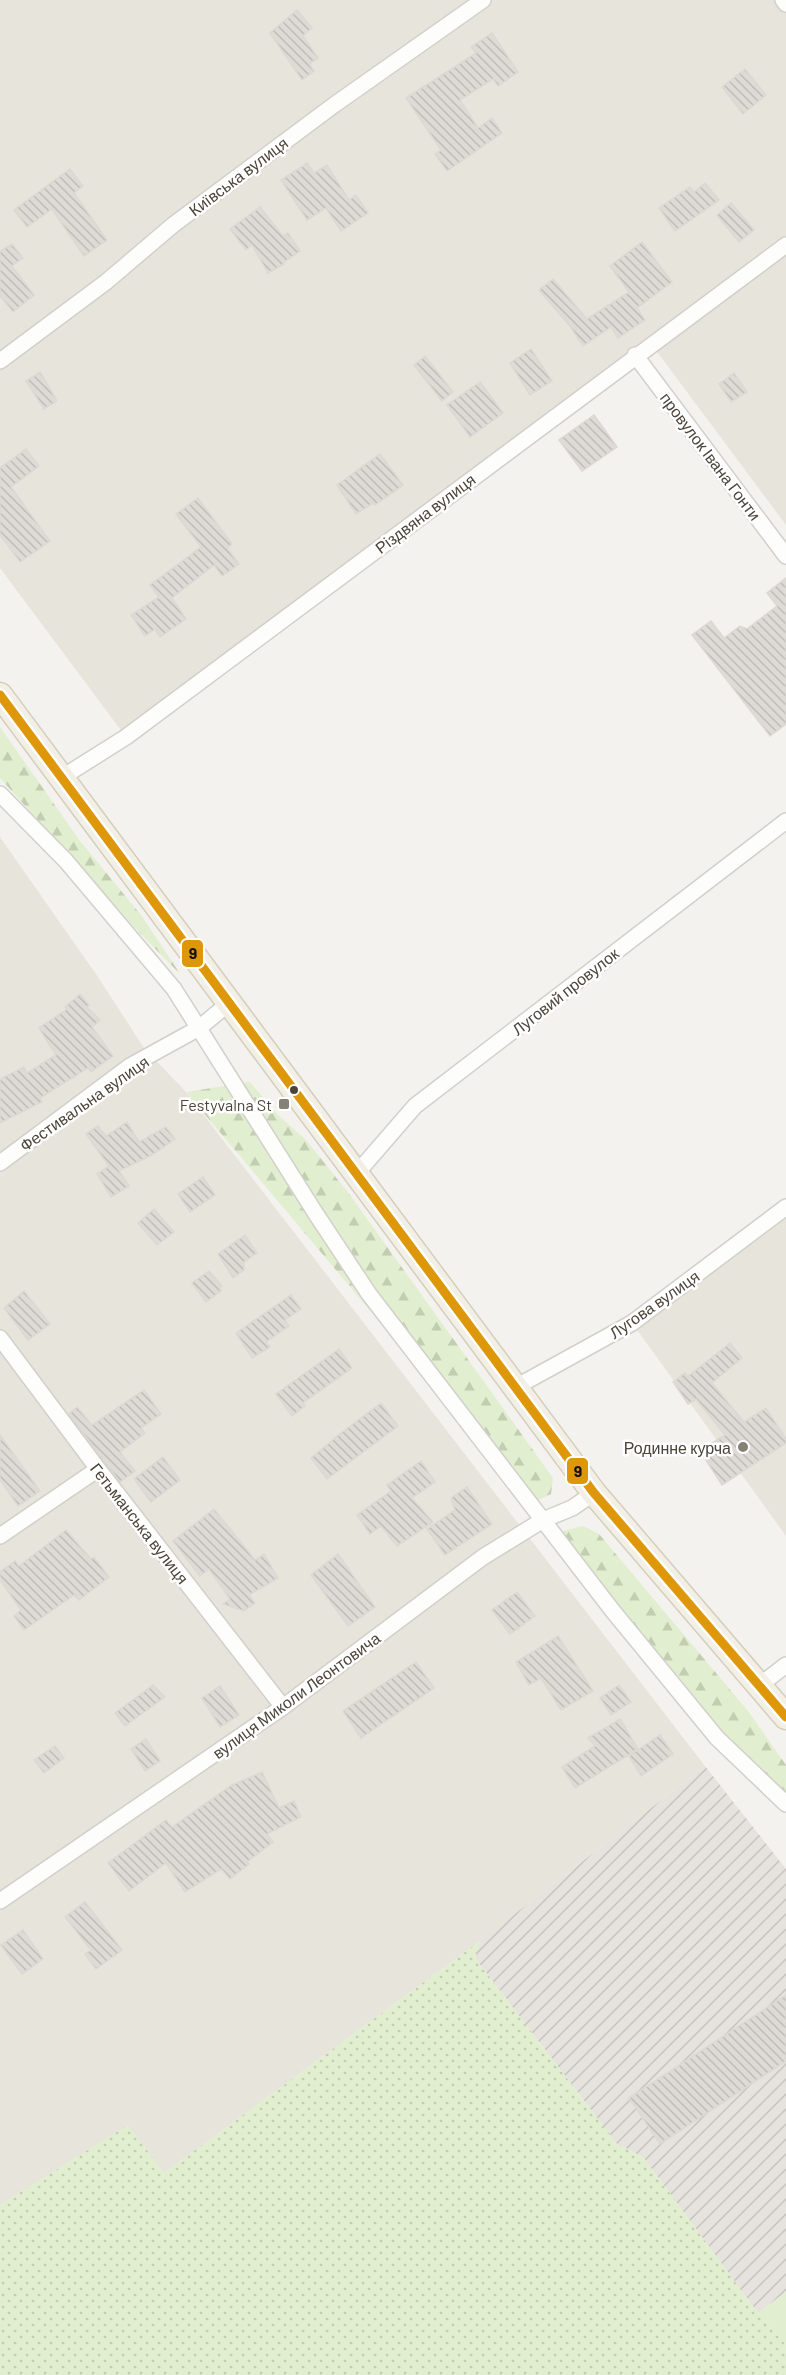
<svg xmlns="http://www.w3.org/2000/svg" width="786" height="2375" font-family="Barlow,sans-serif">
	<defs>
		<pattern id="industrial-furrows" width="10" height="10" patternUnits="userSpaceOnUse" patternTransform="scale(1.5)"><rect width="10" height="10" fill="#e6e2de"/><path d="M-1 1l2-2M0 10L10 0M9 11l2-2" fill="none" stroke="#c7c3bf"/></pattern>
		<pattern id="forest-firs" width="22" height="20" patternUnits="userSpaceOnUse" patternTransform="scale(1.5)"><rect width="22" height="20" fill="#e1eecf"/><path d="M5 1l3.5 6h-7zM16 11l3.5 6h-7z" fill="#c3cdb2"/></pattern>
		<pattern id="garden-dots" width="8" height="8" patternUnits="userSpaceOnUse" patternTransform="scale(1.5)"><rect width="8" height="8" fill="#e1eecf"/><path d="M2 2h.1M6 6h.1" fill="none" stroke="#c3cdb2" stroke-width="1.8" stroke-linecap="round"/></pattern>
		<pattern id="building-back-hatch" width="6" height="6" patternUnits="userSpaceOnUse" patternTransform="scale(1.5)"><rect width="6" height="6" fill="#dedbd6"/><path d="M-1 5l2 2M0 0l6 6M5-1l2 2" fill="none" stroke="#c0bdb8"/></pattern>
	</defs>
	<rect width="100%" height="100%" fill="#f4f2ee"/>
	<!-- residential -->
	<g fill="#e7e4dc">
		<polygon points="0,0 786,0 786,525 652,345 126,737 0,568"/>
		<polygon points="0,837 98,977 144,1048 186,1092 705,1766 480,1941 164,2173 127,2126 0,2205"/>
		<polygon points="786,1207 786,1536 632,1323"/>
	</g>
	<!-- industrial -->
	<polygon fill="url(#industrial-furrows)" points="705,1766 786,1869 786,2292 758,2313 643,2157 617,2144 475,1958 480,1941"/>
	<!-- green -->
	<polygon fill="#e1eecf" points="786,2292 786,2345 758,2313"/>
	<!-- forest -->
	<g fill="url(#forest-firs)">
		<polygon points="0,727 80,841 141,915 181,975 135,928 0,778"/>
		<polygon points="250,1082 278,1115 306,1140 350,1195 553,1478 551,1494 532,1503 186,1092"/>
		<polygon points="583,1526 599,1534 748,1711 786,1765 786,1796 763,1783 558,1532"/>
	</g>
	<!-- garden -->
	<polygon fill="url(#garden-dots)" points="480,1941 475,1958 617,2144 643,2157 758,2313 786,2345 786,2375 0,2375 0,2205 128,2125 164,2173"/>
	<!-- building -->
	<g fill="url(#building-back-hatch)" stroke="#dcd9d4" stroke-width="1.5">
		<polygon points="297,10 312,28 303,36 318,58 309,64 314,71 302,80 270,33"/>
		<polygon points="492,33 518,72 498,86 493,79 460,100 478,128 492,118 502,133 447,171 435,154 441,150 406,98 476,53 471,47"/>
		<polygon points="745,69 766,95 743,114 722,87"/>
		<polygon points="307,163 314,173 327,165 349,200 356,195 368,213 341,231 326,208 307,220 281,180"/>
		<polygon points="70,169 83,186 74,193 107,240 84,256 52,209 27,227 14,210"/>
		<polygon points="705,183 719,200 675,231 659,208 690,187 694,192"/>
		<polygon points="731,203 754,230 739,242 717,215"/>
		<polygon points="260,207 283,236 288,233 300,251 283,263 284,264 268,273 252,245 246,250 230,229"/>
		<polygon points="642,242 672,282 637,308 645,320 618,338 611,327 583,346 570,326 539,290 553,279 587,319 629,292 610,266"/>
		<polygon points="12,244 23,258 12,266 34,295 13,312 0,296 0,251"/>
		<polygon points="531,349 552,381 530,395 510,363"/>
		<polygon points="425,356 453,392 442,401 414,365"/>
		<polygon points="40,372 57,401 44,409 26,381"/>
		<polygon points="734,373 747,392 731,402 719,384"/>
		<polygon points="480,382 503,413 470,437 447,405"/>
		<polygon points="594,415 617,447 582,471 559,440"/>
		<polygon points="26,449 39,466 11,487 50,541 20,562 0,535 0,468"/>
		<polygon points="380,454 403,485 375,505 373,503 356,514 337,485"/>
		<polygon points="198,498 232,544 227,548 239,564 222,576 214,565 172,598 186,619 160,637 155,629 145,636 131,615 159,597 150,585 201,547 176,514"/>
		<polygon points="786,578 786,724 770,736 692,635 711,621 724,638 740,626 747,629 777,606 767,593"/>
		<polygon points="80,994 89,1005 87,1007 100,1020 92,1027 113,1056 91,1072 88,1068 40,1098 42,1102 0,1123 0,1079 24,1067 27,1073 56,1055 39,1028 67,1009 65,1007"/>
		<polygon points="127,1122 139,1142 166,1127 175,1139 152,1155 119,1171 129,1186 111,1197 97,1174 109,1166 86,1134 98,1126 106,1136"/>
		<polygon points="203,1177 215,1195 190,1212 178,1194"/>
		<polygon points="154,1209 174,1232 157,1245 138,1223"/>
		<polygon points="245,1235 257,1253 244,1262 244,1270 233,1278 218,1254"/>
		<polygon points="209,1271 222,1286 219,1288 221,1291 206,1302 192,1283"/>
		<polygon points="24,1291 50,1324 28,1340 4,1308"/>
		<polygon points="291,1295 301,1309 285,1320 289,1326 266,1342 270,1347 252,1358 236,1333"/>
		<polygon points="730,1343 742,1358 712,1383 744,1422 766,1408 786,1439 786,1443 722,1485 700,1451 725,1435 696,1399 688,1404 673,1382 685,1373 687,1377"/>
		<polygon points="339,1349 352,1368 303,1403 305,1406 292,1416 276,1394"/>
		<polygon points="144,1390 161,1414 141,1428 145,1433 120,1452 135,1471 120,1482 69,1414 77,1407 92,1425"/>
		<polygon points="381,1403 398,1426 327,1479 311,1458 341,1433"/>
		<polygon points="0,1435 40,1491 18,1506 0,1480"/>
		<polygon points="163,1457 180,1480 151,1502 134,1479"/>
		<polygon points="421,1461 435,1482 412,1498 433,1522 397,1546 381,1526 370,1534 357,1515 391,1491 387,1485"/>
		<polygon points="467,1487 492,1524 445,1555 427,1529 455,1510 451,1498"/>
		<polygon points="214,1509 255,1560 264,1554 278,1578 249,1595 255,1603 244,1611 223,1604 230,1599 209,1569 200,1576 173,1541"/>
		<polygon points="66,1530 91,1559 94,1557 109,1577 79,1600 74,1595 24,1630 14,1616 21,1610 0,1580 0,1572 15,1561 19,1566"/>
		<polygon points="338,1554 375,1607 348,1626 311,1575"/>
		<polygon points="517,1592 535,1616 510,1634 492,1610"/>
		<polygon points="558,1636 593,1691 561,1710 541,1678 529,1685 516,1662"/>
		<polygon points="416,1662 434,1688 361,1738 343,1711"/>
		<polygon points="153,1685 165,1697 125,1726 115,1713"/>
		<polygon points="619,1685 631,1702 611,1715 600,1698"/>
		<polygon points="220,1686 239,1715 220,1727 202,1698"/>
		<polygon points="620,1719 638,1749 575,1788 562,1767 595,1746 588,1738"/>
		<polygon points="660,1735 673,1754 641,1776 629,1756"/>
		<polygon points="146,1739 160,1761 145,1771 131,1749"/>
		<polygon points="55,1746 64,1758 44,1773 34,1760"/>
		<polygon points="262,1772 279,1808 294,1801 301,1817 267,1834 273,1842 247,1862 249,1864 230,1879 221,1869 185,1892 166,1863 129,1891 108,1863 166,1820 172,1827 232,1785"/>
		<polygon points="85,1902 122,1950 96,1969 85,1954 91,1950 65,1917"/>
		<polygon points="23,1930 43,1959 22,1974 1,1945"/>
		<polygon points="786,1995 786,2061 660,2144 629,2098"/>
	</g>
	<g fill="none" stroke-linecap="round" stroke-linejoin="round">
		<defs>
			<g id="street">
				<polyline points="783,0 786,4"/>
				<polyline points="635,355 786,556"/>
				<polyline points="0,361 106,282 173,225 334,105 483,0"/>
				<polyline points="61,778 126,737 786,245"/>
				<polyline points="0,794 66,861 174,989 316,1214 369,1294 612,1610 717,1738 786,1804"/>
				<polyline points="0,1163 130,1066 199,1028 228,1004"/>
				<polyline points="357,1173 415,1106 786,821"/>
				<polyline points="0,1338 98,1469 283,1707"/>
				<polyline points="514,1388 632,1323 786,1207"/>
				<polyline points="0,1536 98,1469"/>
				<polyline points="760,1685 786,1665"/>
				<polyline points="0,1901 283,1707 483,1557 543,1520 572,1508 594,1493"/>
			</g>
			<polyline id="primary" points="0,695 594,1493 786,1717"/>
		</defs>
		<!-- street casing -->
		<use href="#street" stroke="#d2d0cb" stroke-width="18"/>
		<!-- primary casing -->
		<use href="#primary" stroke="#d6cebb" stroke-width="27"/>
		<!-- street -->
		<use href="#street" stroke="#fdfdfc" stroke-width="15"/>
		<!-- primary -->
		<use href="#primary" stroke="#f2efe6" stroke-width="24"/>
		<defs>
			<polyline id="bus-1" points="0,695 594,1493 786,1717"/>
		</defs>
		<!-- bus-1 casing -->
		<use href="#bus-1" stroke="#fff" stroke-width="14"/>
		<!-- bus-1 -->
		<use href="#bus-1" stroke="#dd9709" stroke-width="9"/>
	</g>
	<!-- markers -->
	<circle fill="#4b4439" stroke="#fff" stroke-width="2" cx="294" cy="1090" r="5"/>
	<g fill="#868178" stroke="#fff" stroke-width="2">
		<rect x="278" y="1098" width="12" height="12" rx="3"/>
		<circle cx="743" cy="1447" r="6"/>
	</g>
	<g text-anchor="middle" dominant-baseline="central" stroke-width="5" stroke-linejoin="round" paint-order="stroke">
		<!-- street labels -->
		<g font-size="16" fill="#4b4439" stroke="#fff">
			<text transform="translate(238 176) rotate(-37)">Київська вулиця</text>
			<text transform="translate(711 456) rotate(53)">провулок Івана Гонти</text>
			<text transform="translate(425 513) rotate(-37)">Різдвяна вулиця</text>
			<text transform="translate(565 991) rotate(-38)">Луговий провулок</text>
			<text transform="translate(84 1103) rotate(-35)">Фестивальна вулиця</text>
			<text transform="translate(654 1304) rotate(-35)">Лугова вулиця</text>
			<text transform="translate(140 1523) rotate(52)">Гетьманська вулиця</text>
			<text transform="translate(296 1695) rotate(-36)">вулиця Миколи Леонтовича</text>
		</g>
		<!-- poi labels -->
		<g font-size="16" fill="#4b4439" stroke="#fff" text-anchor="end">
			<text x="272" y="1104">Festyvalna St</text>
			<text x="731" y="1447">Родинне курча</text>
		</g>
	</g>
	<g stroke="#fff" stroke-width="2">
		<rect x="181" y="939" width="23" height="29" rx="6" fill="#dd9709"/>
		<rect x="566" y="1457" width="23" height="28" rx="6" fill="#dd9709"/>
	</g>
	<g font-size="16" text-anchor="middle" font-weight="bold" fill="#111">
		<text x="193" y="959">9</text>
		<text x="578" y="1477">9</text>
	</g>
</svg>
